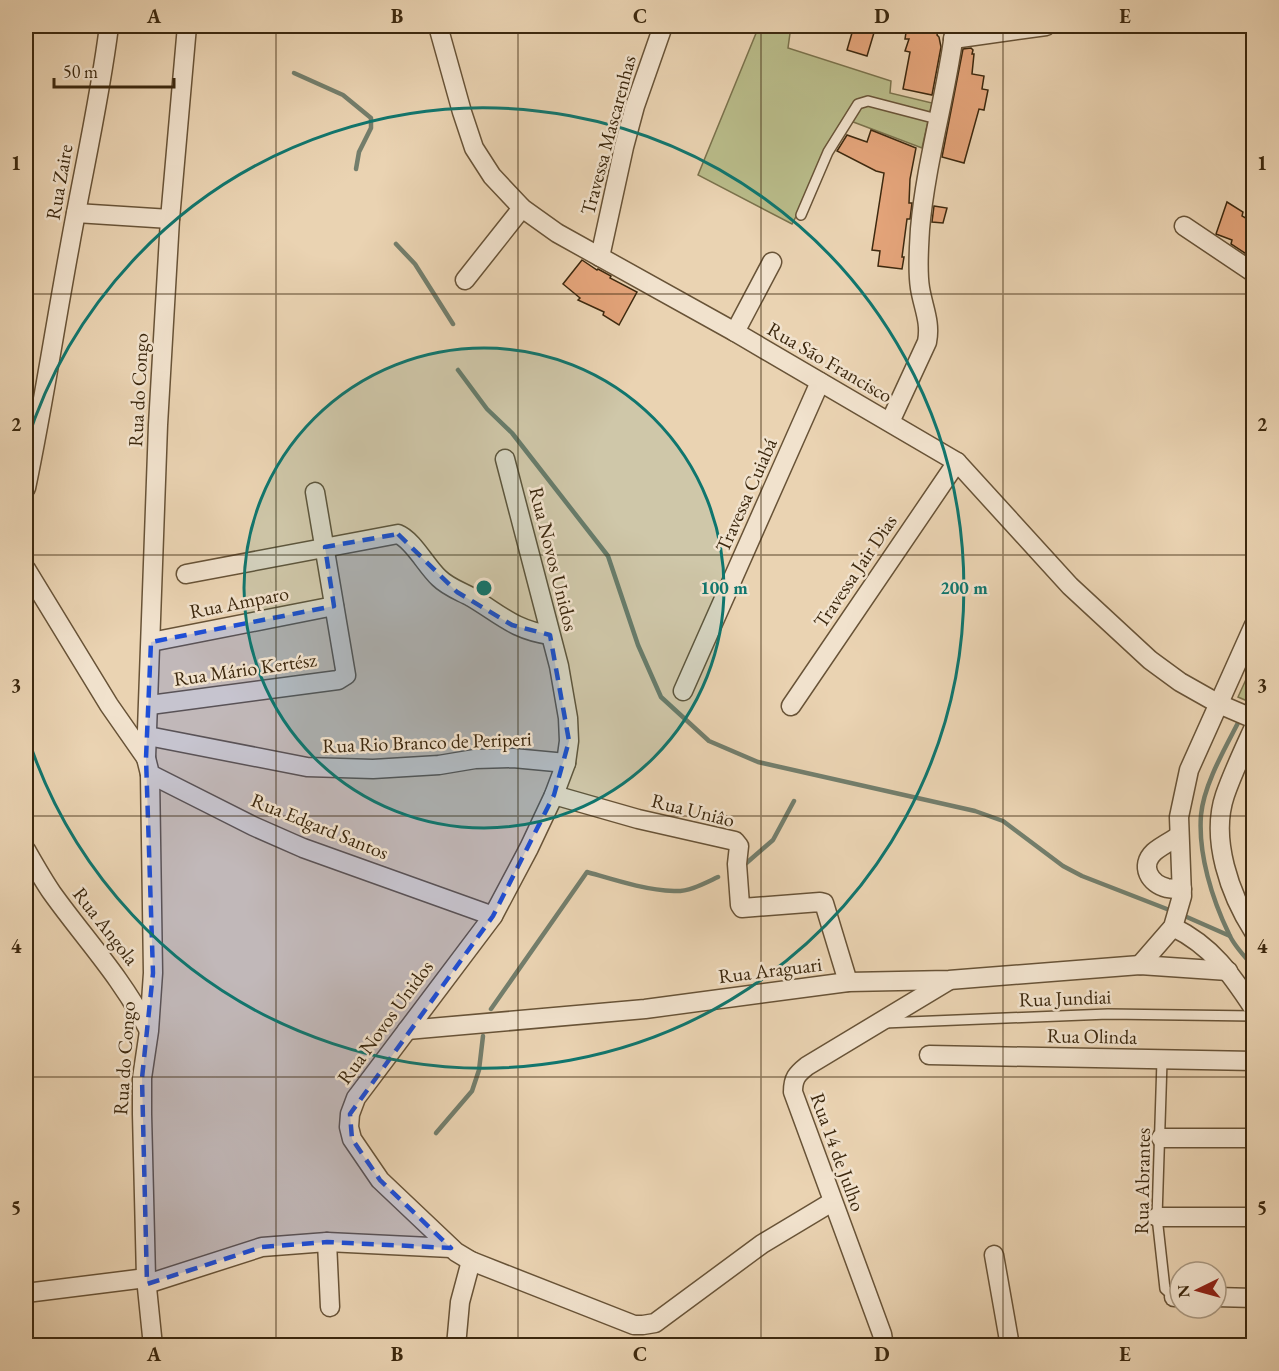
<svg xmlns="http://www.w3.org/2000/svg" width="1279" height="1371" font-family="'EB Garamond',serif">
	<rect width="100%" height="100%" fill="#ead3b2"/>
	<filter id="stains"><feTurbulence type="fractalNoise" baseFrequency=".00333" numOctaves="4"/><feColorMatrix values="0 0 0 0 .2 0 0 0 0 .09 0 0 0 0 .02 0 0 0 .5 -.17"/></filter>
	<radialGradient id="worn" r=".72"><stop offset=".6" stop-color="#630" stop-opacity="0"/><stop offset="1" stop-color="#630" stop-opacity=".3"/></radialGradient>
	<!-- green -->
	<g fill="#b9bc8a" stroke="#7a724c" stroke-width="1.5">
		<polygon points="759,26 791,26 788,48 891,81 890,93 932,103 922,148 848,120 792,224 698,175"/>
		<polygon points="1253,664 1254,700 1252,703 1238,697"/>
	</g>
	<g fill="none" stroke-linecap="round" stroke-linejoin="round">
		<!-- stream -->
		<g stroke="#737e6c" stroke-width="4.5">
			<polyline points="294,73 343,95 371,118 371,128 359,152 356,169"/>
			<polyline points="396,244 415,264 453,324"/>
			<polyline points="458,370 487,409 512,433 608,556 638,645 661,697 709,741 758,762 975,811 1003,821 1063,866 1082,876 1172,911"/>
			<polyline points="1245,710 1254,693"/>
			<path d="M1241,717C1227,745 1204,783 1201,815C1198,854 1212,899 1229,934C1234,946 1245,957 1254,967"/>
			<polyline points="743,866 773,840 794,801"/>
			<polyline points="1180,914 1230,936"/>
			<path d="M491,1009L587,872C615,880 645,890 674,891C689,892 705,883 718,877"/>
			<polyline points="436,1133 472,1091 479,1070 483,1036"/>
		</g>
	</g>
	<!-- building -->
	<g fill="#e4a47a" stroke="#3c280e" stroke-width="1.5">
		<polygon points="854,26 876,26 867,56 847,50"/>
		<polygon points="907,26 939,26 937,35 939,37 941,47 932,95 903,89 910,52 905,51 909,39 905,39"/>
		<polygon points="971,48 973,50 972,54 974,54 972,74 984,76 982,89 988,90 984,110 979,109 964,163 942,157 963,49"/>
		<polygon points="871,130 916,148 910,179 909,203 912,203 910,219 907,219 902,257 904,257 902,269 878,266 880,251 872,250 884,173 876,171 837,151 847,135 867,142"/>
		<polygon points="1227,202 1243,212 1242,216 1254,223 1254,259 1231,244 1232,240 1216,234"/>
		<polygon points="934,206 947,208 943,223 932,222"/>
		<polygon points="582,260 597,270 598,269 611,276 610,278 637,292 619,325 603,315 604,312 578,300 580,298 563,284"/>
	</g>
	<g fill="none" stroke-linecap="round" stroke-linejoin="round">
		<defs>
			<g id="lane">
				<polyline points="801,215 828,152 858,104 868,101 937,119"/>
				<polyline points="884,1023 1108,1014 1254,1016"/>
				<polyline points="1162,1061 1157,1217 1165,1289 1174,1297"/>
			</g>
			<g id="street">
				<polyline points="187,26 170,219 158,425 146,758 150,774 253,826 303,848 493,916"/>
				<polyline points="438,26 462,112 474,148 492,176 522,208 557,233 735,332 957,462 1070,586 1150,660 1180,682 1219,704 1254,719"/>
				<polyline points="953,39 1046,26"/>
				<polyline points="76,213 170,219"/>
				<polyline points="1184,226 1254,273"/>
				<polyline points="600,257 624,147 635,106 663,26"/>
				<polyline points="465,280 522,208"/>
				<polyline points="735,332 772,262"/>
				<path d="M890,422L927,342C931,322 923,307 920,288C917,269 919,248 920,229C926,160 947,94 955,26"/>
				<polyline points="505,459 559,666 568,718 569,741 566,763 554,795 529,848 493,916 356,1098 350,1114 349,1127 352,1139 380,1180 456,1252 471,1261 634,1325 643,1325 655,1323 762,1244 832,1202"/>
				<path d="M26,488C43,407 55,326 70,245C83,172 100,99 109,26"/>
				<polyline points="26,569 109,705 146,758"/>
				<path d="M186,574L398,534C413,540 426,566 439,578C448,587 460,591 471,597C500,614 514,630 550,635"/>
				<polyline points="151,642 334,606"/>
				<polyline points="683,691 820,382"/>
				<polyline points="150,705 338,680 346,675 315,492"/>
				<polyline points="791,706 957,462"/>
				<path d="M1254,727C1244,749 1233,772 1225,795C1210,839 1230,895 1254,932"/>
				<polyline points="148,736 307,767 373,769 439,765 475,759 513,758 566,763"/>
				<polyline points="150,774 153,973 149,1031 142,1078 142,1114 146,1278 153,1346"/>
				<polyline points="554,795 638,819 735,841 739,846 737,864 740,905 742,908 820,902 824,903 848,982"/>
				<path d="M1179,836C1171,841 1161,846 1154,852C1139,866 1150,884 1167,888C1172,889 1177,889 1182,889"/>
				<path d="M26,850C34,864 43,880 52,893C85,939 122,978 148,1029"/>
				<path d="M1173,927C1212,946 1231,974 1254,1009"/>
				<polyline points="1140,965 1173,927 1182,896 1179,817 1189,770 1254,625"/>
				<polyline points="407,1030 645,1009 848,982 949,980 1140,965 1228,971"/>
				<polyline points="929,1055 1254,1061"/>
				<polyline points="1161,1138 1254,1138"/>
				<polyline points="1157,1217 1254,1217"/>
				<polyline points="327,1242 330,1307"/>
				<polyline points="994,1255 1010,1346"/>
				<polyline points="147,1284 262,1247 327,1242 451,1248"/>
				<polyline points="26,1293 146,1278"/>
				<polyline points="1174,1297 1180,1297"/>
				<polyline points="1216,1297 1254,1298"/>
				<polyline points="456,1346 460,1302 471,1261"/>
				<path d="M884,1346L882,1334L793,1092C793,1078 797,1074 807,1066L948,981"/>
			</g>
		</defs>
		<!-- lane casing -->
		<use href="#lane" stroke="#685337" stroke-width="12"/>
		<!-- street casing -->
		<use href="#street" stroke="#685337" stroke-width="21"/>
		<!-- lane -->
		<use href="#lane" stroke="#f1e2cd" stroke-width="9"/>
		<!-- street -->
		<use href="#street" stroke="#f1e2cd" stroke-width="18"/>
	</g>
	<!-- marked area -->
	<path fill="#1d4ed8" fill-opacity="0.2" stroke="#1d4ed8" stroke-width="4.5" stroke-dasharray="12 8" stroke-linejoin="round" d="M398,534L457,592L512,625L550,635L569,741L554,795L493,916L350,1114L352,1139L380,1180L451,1248L327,1242L262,1247L147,1284L142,1078L153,973L146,758L151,642L334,606L325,547Z"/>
	<!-- grid -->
	<path fill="none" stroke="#3c280e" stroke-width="1.5" stroke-opacity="0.55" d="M276,26V1346M518,26V1346M761,26V1346M1003,26V1346M26,294H1254M26,555H1254M26,816H1254M26,1077H1254"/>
	<!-- distance rings -->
	<circle cx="484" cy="588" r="240" fill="#0f766e" fill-opacity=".12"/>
	<g fill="none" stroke="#0f766e" stroke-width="3">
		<circle cx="484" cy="588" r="240"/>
		<path d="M26 444A480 480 0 1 1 26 732"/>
	</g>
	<g text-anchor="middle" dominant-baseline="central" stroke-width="5" stroke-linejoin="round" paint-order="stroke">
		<!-- street labels -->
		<g font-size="20" fill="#3c280e" stroke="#f1e2cd">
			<text transform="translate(608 135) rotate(-75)">Travessa Mascarenhas</text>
			<text transform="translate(59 182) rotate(-80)">Rua Zaire</text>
			<text transform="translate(830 362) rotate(30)">Rua São Francisco</text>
			<text transform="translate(138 390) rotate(-87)">Rua do Congo</text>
			<text transform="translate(746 495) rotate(-66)">Travessa Cuiabá</text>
			<text transform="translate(554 559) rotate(76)">Rua Novos Unidos</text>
			<text transform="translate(855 571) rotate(-56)">Travessa Jair Dias</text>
			<text transform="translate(239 602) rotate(-11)">Rua Amparo</text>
			<text transform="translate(245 669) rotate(-8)">Rua Mário Kertész</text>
			<text transform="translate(427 742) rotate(-2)">Rua Rio Branco de Periperi</text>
			<text transform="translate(693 810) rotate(14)">Rua Uniâo</text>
			<text transform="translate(320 826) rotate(22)">Rua Edgard Santos</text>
			<text transform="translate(106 926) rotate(52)">Rua Angola</text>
			<text transform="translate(770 970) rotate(-7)">Rua Araguari</text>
			<text transform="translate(1065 998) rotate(-2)">Rua Jundiai</text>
			<text transform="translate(385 1022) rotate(-54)">Rua Novos Unidos</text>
			<text transform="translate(1092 1036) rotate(1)">Rua Olinda</text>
			<text transform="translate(124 1058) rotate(-86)">Rua do Congo</text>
			<text transform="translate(838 1152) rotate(70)">Rua 14 de Julho</text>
			<text transform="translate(1142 1181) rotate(-89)">Rua Abrantes</text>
		</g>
	</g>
	<circle cx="484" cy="588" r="9" fill="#0f766e" stroke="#f1e2cd" stroke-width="3"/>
	<g font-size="18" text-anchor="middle" font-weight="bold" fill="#0f766e" stroke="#f1e2cd" stroke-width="5" stroke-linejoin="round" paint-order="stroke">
		<text x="724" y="594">100 m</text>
		<text x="964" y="594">200 m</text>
	</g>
	<!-- margin -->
	<rect width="1279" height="1371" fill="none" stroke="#ead3b2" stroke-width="66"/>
	<!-- north arrow -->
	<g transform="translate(1198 1290) rotate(265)"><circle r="28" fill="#f1e2cd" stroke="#a99881" stroke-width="1.5"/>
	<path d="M0-4.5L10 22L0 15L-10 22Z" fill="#8f2418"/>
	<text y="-9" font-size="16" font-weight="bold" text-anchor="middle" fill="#3c280e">N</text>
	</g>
	<!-- scale -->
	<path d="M54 78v9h120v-9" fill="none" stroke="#3c280e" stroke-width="3"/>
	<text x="63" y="78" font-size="18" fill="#3c280e" stroke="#f1e2cd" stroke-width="4.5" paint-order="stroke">50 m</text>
	<rect x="33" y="33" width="1213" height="1305" fill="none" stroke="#3c280e" stroke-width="2"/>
	<g font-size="20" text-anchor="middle" font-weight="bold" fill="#3c280e">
		<text x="154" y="23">A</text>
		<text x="397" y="23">B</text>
		<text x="640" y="23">C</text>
		<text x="882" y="23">D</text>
		<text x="1125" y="23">E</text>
		<text x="16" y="170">1</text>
		<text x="1262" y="170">1</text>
		<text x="16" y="431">2</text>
		<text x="1262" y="431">2</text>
		<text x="16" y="692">3</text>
		<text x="1262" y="692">3</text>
		<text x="16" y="953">4</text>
		<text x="1262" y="953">4</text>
		<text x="16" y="1214">5</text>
		<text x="1262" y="1214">5</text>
		<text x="154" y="1361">A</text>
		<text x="397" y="1361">B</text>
		<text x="640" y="1361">C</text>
		<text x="882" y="1361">D</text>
		<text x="1125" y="1361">E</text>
	</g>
	<rect width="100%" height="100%" filter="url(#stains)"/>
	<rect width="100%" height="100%" fill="url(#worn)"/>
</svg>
